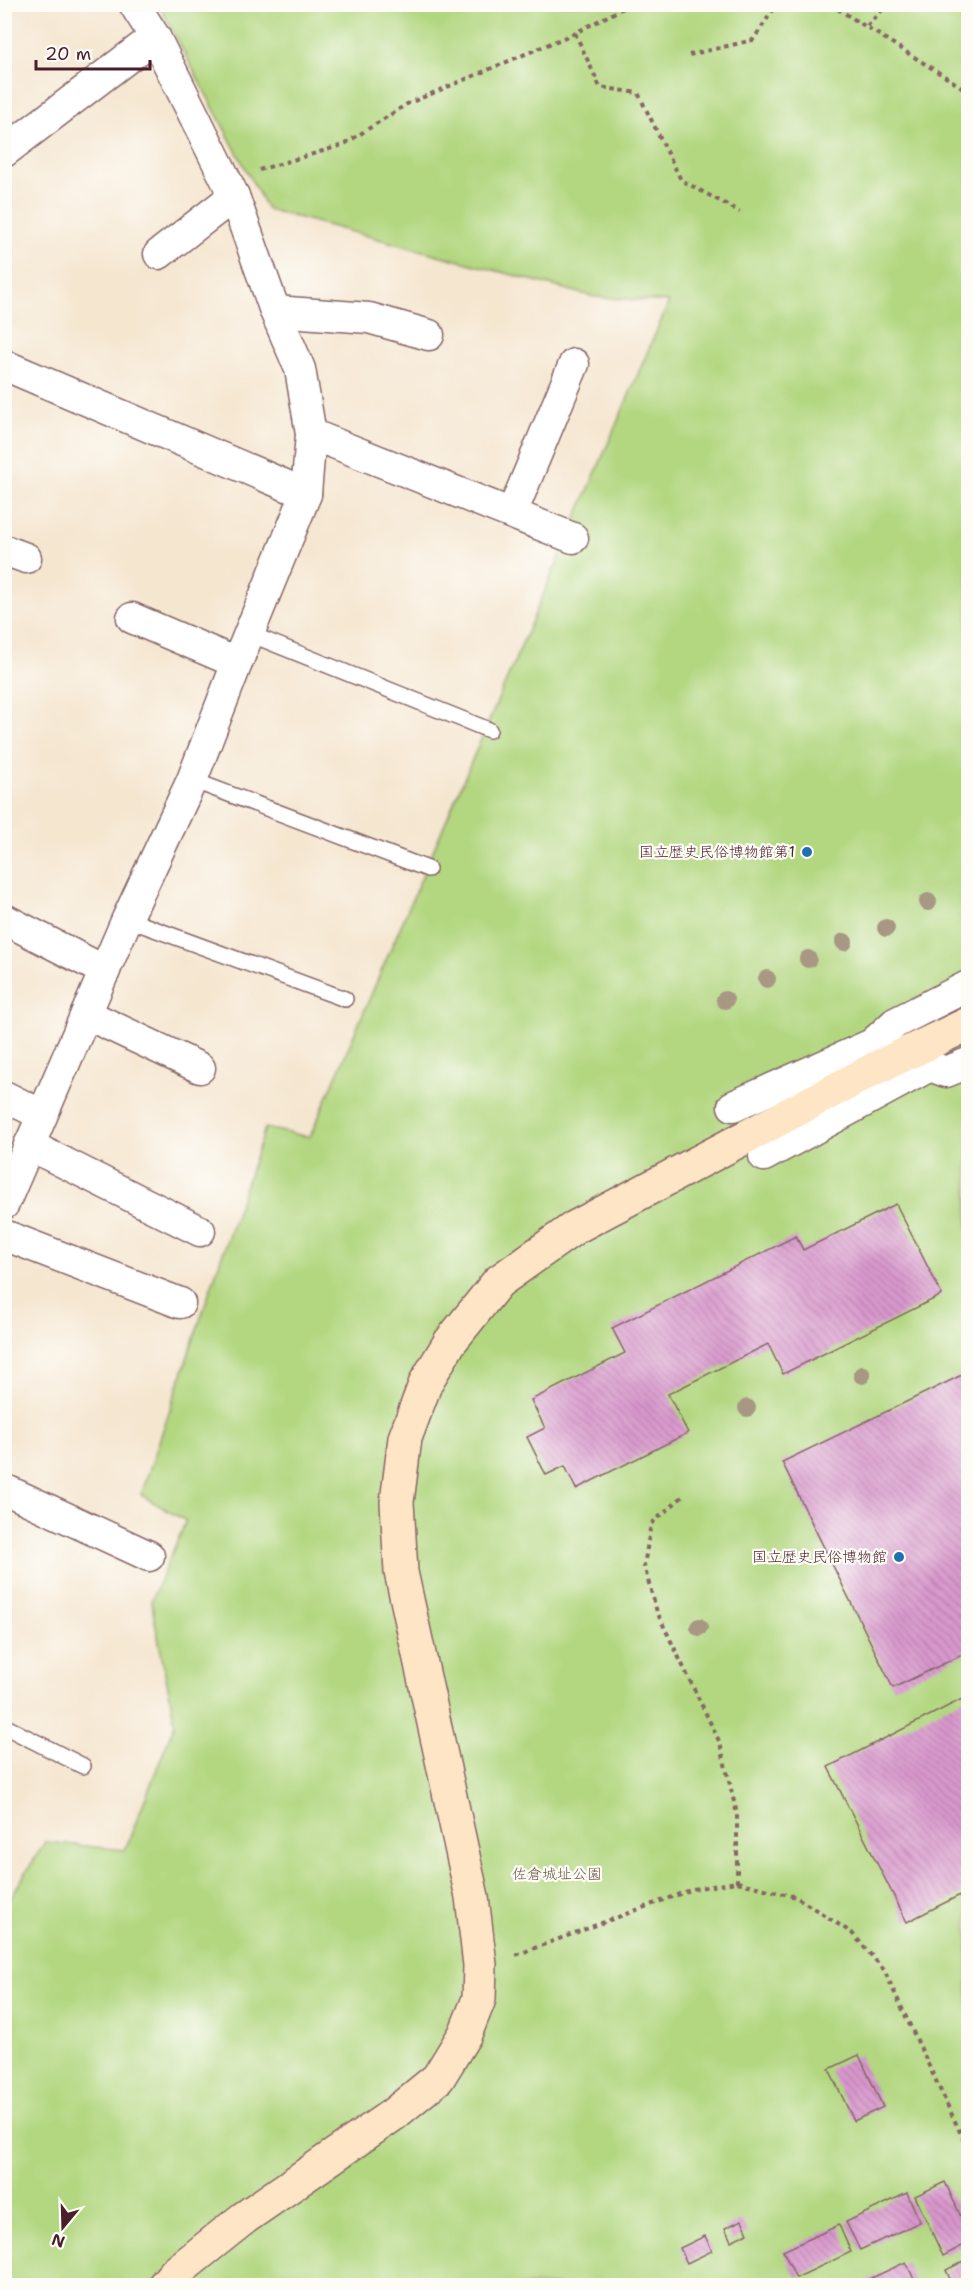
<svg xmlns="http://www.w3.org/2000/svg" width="973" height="2290" font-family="'Shantell Sans','Klee One',sans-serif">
	<defs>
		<pattern id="building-back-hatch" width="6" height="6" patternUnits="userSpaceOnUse" patternTransform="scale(1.5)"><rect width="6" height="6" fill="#d998cd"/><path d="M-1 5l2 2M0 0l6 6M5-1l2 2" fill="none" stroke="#b27ba7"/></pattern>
	</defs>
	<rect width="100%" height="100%" fill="#fdfcf7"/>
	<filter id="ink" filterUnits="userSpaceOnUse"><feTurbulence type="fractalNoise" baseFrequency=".0167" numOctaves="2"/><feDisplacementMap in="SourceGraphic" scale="12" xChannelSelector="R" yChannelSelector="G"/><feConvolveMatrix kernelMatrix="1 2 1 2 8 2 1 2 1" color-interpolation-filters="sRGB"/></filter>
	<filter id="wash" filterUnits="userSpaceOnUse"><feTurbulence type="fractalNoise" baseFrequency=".008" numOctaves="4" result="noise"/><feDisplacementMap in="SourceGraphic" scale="24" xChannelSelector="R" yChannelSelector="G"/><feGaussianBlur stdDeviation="1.35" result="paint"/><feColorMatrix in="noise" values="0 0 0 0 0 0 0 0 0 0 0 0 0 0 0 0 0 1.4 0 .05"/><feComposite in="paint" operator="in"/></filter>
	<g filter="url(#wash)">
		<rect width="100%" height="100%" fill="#f5e6d0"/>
		<!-- park -->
		<polygon fill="#b2d780" stroke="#7e7b56" stroke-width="1.5" points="159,5 968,5 968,2285 353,2286 346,2277 335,2286 5,2285 4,1908 45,1842 125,1850 175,1723 151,1601 186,1521 141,1495 265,1128 310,1137 669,302 594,297 267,209"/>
		<g id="blocks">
			<!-- building -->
			<g fill="url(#building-back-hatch)">
				<polygon points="896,1204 942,1295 783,1374 768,1344 668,1394 688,1433 576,1489 565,1466 546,1475 527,1437 545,1428 531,1400 625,1353 612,1328 796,1236 803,1250"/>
				<polygon points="968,1372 968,1652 893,1688 782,1462"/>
				<polygon points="968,1696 968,1891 907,1922 828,1767"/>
				<polygon points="859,2055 883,2107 854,2121 829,2069"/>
				<polygon points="945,2182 968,2232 968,2243 943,2256 915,2196"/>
				<polygon points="907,2193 920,2222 860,2250 846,2222"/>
				<polygon points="742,2220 748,2233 731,2241 725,2228"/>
				<polygon points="839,2225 851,2252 796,2278 783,2251"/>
				<polygon points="705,2236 712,2251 687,2263 680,2248"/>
				<polygon points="968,2259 968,2286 953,2286 946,2270"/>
				<polygon points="906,2262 917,2286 870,2286 867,2280"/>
			</g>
		</g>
	</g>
	<g filter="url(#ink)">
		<use href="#blocks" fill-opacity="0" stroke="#866565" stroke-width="1.5"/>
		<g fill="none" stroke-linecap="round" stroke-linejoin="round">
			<defs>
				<g id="lane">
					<polyline points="250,634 489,730"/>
					<polyline points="192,780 428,869"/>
					<polyline points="127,919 345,999"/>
					<polyline points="4,1726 83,1766"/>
				</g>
				<g id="street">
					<polyline points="4,152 155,37"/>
					<polyline points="159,254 234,196"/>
					<polyline points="275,311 369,318 429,335"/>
					<polyline points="4,365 306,494"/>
					<polyline points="311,434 573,538"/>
					<polyline points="512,513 574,364"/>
					<polyline points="4,550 26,558"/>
					<polyline points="132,618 237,663"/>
					<polyline points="4,919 105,971"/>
					<polyline points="86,1014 200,1068"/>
					<polyline points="4,1096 42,1115"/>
					<polyline points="733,1106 872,1044 895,1023 968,986"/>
					<polyline points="29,1145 200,1231"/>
					<polyline points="764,1156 930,1066 946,1072 968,1063"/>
					<polyline points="4,1204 127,919 192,780 237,663 306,494 311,434 300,369 275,311 234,196 155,37 134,4"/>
					<polyline points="4,1235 180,1303"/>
					<polyline points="4,1489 149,1556"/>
				</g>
				<polyline id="secondary" points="164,2286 174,2274 244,2218 394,2114 438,2078 465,2034 479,1999 480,1965 472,1897 401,1572 397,1502 405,1438 426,1382 450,1342 498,1282 574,1228 874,1069 968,1024"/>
			</defs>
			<!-- lane casing -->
			<use href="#lane" stroke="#866565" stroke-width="18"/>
			<!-- street casing -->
			<use href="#street" stroke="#866565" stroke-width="33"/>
			<!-- secondary casing -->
			<use href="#secondary" stroke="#866565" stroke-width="36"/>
			<!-- path -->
			<g stroke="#866565" stroke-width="4" stroke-dasharray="4.5 4.5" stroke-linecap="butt">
				<polyline points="830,4 968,91"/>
				<polyline points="867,26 888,4"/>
				<polyline points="575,33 600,87 638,93 681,180 740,212"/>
				<polyline points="689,55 753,40 777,4"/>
				<polyline points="259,170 343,145 407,104 575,33 631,4"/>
				<polyline points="682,1497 651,1524 644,1566 657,1612 720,1743 737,1814 737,1882"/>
				<polyline points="516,1955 693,1889 737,1882 796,1897 852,1933 884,1970 968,2149"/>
			</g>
			<!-- lane -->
			<use href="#lane" stroke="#fff" stroke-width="15"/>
			<!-- street -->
			<use href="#street" stroke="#fff" stroke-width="30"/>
			<!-- secondary -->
			<use href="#secondary" stroke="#fde5c5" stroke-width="33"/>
		</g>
		<!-- trees -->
		<g fill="#a89783">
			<circle cx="928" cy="902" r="9"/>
			<circle cx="886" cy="928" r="9"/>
			<circle cx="844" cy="942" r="9"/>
			<circle cx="808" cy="959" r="9"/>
			<circle cx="767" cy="979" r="9"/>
			<circle cx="725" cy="1000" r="9"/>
			<circle cx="862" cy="1375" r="9"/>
			<circle cx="747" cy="1408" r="9"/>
			<circle cx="699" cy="1627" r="9"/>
		</g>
	</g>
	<!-- markers -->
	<g fill="#1f6fb2" stroke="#fdfcf7" stroke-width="2">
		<circle cx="807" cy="852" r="6"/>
		<circle cx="899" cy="1557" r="6"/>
	</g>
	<g text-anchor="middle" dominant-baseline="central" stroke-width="4.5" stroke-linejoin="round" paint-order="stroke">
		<!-- poi labels -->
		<g font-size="15" fill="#4a1f2b" stroke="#fdfcf7" text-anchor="end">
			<text x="795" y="852">国立歴史民俗博物館第1</text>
			<text x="887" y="1557">国立歴史民俗博物館</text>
		</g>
		<!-- park labels -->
		<g font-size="15" fill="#695644" stroke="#fdfcf7">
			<text x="557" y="1874">佐倉城址公園</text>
		</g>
	</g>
	<!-- margin -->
	<rect width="973" height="2290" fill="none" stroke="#fdfcf7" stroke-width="24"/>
	<!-- north arrow -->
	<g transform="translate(63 2227) rotate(199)" stroke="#fdfcf7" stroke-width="4.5" paint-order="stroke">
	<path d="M0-4.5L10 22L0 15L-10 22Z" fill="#4a1f2b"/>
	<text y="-9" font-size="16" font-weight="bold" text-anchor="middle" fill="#4a1f2b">N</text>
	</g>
	<!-- scale -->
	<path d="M36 60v9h114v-9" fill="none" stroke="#4a1f2b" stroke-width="3"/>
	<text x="45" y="60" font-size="18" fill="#4a1f2b" stroke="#fdfcf7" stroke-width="4.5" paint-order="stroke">20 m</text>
</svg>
